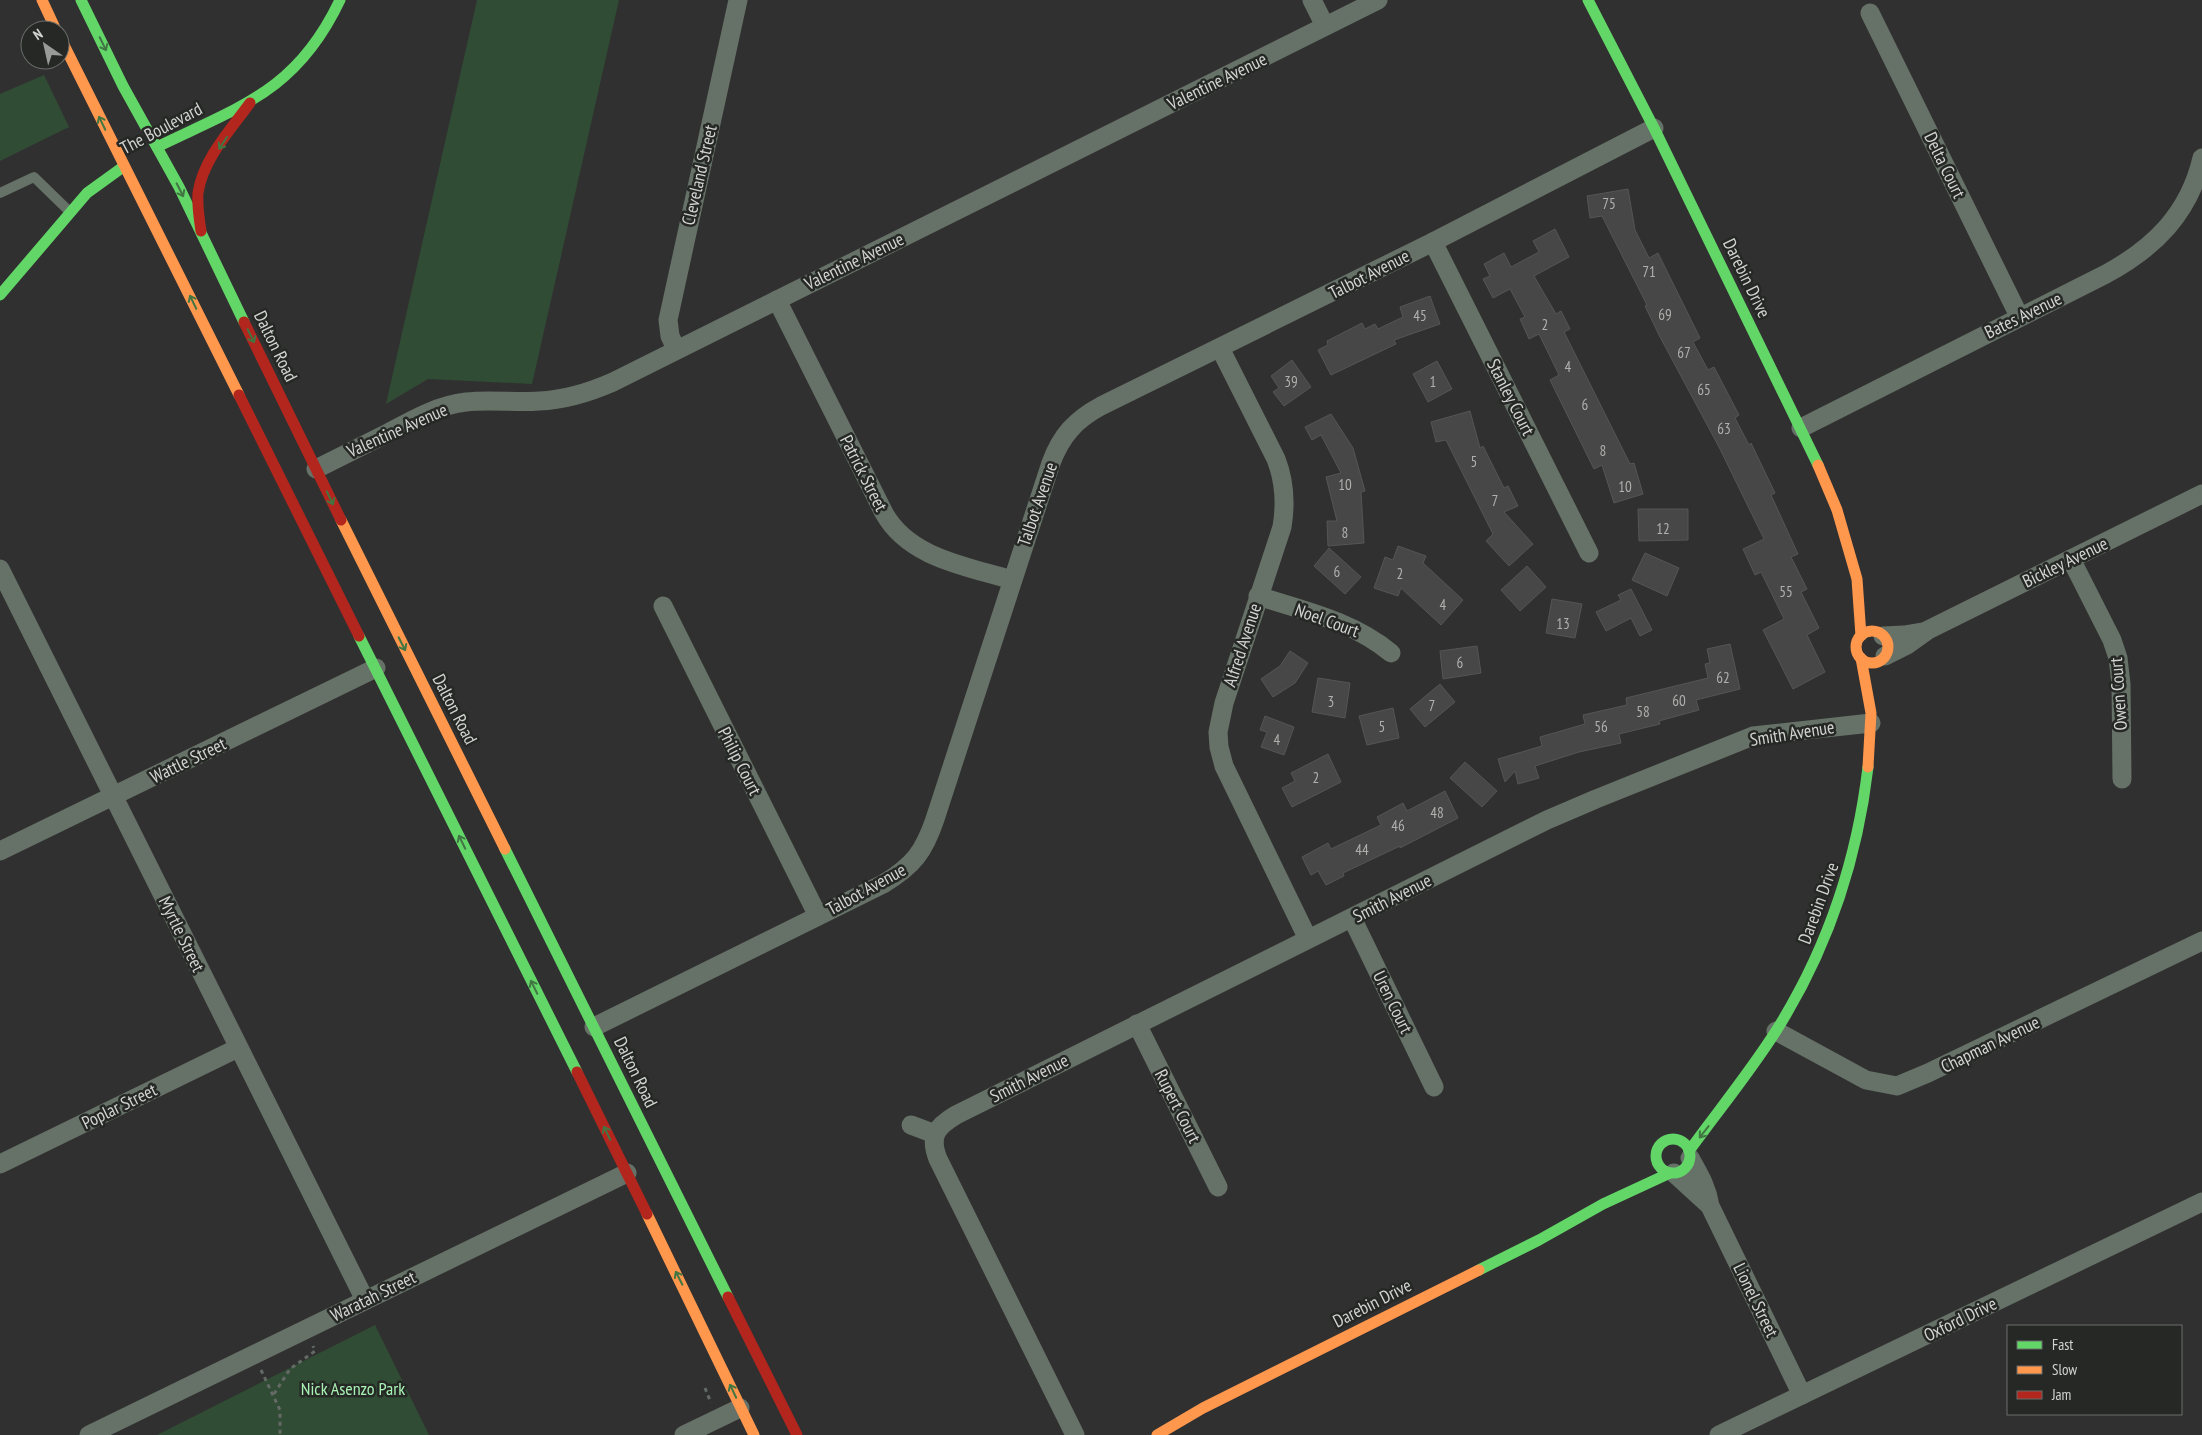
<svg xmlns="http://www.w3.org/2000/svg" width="2202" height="1435" font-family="'PT Sans Narrow',sans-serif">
	<rect width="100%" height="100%" fill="#303030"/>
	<!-- green -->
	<g fill="#314c35">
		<polygon points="477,0 619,0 532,384 428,379 386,404"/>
		<polygon points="44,75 69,127 0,161 0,94"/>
		<polygon points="375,1325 429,1435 157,1435"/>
	</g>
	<!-- building -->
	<g fill="#484747" stroke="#565556">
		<polygon points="1628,189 1635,230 1649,258 1658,253 1700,338 1693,342 1708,370 1714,367 1739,415 1735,418 1749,445 1751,443 1775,493 1771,495 1798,554 1791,557 1807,589 1801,592 1819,628 1807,635 1825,672 1793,689 1763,630 1784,619 1761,572 1755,575 1743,549 1764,539 1720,449 1659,335 1645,306 1647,305 1602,216 1590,218 1587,196"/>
		<polygon points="1555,229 1569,257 1534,276 1556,314 1561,311 1570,329 1564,332 1630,464 1634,463 1643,494 1614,503 1602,465 1594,469 1550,380 1559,375 1539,334 1529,339 1520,319 1525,317 1510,289 1493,298 1483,279 1490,276 1484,264 1504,253 1511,267 1539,252 1533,241"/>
		<polygon points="1430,296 1440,324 1394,340 1396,344 1331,375 1318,350 1328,345 1327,341 1362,323 1365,329 1375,324 1378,329 1403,317 1400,307"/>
		<polygon points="1292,360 1311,387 1284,406 1273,392 1279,388 1271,376"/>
		<polygon points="1437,361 1452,389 1428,402 1413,374"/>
		<polygon points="1470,411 1480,448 1483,446 1504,488 1508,486 1518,506 1504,512 1533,544 1509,566 1486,541 1493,534 1446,440 1436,442 1431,422"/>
		<polygon points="1331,414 1353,448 1365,491 1361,492 1364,543 1328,546 1327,521 1337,521 1326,477 1341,473 1321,435 1312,440 1305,427"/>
		<polygon points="1638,509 1688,509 1688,540 1639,541"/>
		<polygon points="1398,546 1426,556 1423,563 1463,600 1441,625 1401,588 1398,596 1374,588 1385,557 1393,560"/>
		<polygon points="1329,548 1361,577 1345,594 1314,566"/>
		<polygon points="1645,553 1679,568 1667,596 1632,580"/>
		<polygon points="1527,566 1546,587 1520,611 1501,590"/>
		<polygon points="1631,589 1652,630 1640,636 1631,618 1606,631 1596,612 1621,600 1618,595"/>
		<polygon points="1552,599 1582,604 1575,638 1546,633"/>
		<polygon points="1730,644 1740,689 1696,700 1699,710 1659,721 1660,724 1619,734 1621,743 1579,752 1535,766 1539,778 1518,784 1515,771 1505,782 1498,759 1542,746 1540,737 1585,724 1583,715 1627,705 1626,698 1708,678 1705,664 1710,663 1707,649"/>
		<polygon points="1477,646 1481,673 1443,679 1440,651"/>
		<polygon points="1290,651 1308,663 1295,683 1273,697 1261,679 1280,666"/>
		<polygon points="1318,678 1350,683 1345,718 1312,712"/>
		<polygon points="1440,684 1455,702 1425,727 1410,709"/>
		<polygon points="1393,708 1399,738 1367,745 1359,716"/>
		<polygon points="1265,716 1294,727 1284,755 1261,747 1267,732 1260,730"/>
		<polygon points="1328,754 1341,782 1292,807 1282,788 1295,781 1291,773"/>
		<polygon points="1465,762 1497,791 1482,807 1450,778"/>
		<polygon points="1445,791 1458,818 1400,848 1400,846 1343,873 1344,876 1326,885 1318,871 1311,875 1302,857 1328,843 1331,849 1381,825 1377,817 1403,803 1407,811"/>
	</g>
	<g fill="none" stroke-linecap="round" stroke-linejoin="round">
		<!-- path -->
		<g stroke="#646a65" stroke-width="3" stroke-dasharray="4 4" stroke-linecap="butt">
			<polyline points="261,1370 280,1410 280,1435"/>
			<polyline points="705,1388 711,1403"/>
			<polyline points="274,1394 290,1369 315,1351 313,1346"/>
		</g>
		<!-- lane -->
		<polyline stroke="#667167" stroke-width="10" points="0,193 34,177 70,212"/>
		<!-- street -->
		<g stroke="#667167" stroke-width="19">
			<polyline points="1312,0 1325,26"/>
			<polyline points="1870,13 2019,316"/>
			<polyline points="1433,242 1589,553"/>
			<path d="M777,300L884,513C909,558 966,566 1012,580"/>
			<path d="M1220,348L1276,459C1285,482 1286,503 1282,527L1224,703L1218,732L1219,747L1224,766L1308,939"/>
			<polyline points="676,349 670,336 668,320 738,0"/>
			<path d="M1801,428L2106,274C2154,248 2189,214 2202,158"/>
			<path d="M316,469C340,457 364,445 388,433C412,420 438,405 466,402C490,399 515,403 539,401C565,400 588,393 613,382L1378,0"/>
			<polyline points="2071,559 2112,640 2118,658 2121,684 2122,779"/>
			<polyline points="0,569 365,1300"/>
			<path d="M1258,596C1305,611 1352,621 1391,653"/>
			<polyline points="663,606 818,916"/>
			<polyline points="1883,636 1904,635 1922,632"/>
			<polyline points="1885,656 1907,645 1928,630 2202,494"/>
			<polyline points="0,851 376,668"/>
			<polyline points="1352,918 1434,1087"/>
			<polyline points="1137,1024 1218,1187"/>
			<path d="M594,1027L883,884C913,866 924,852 935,819L1051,463C1061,436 1075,420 1101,406L1433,242L1654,128"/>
			<polyline points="1776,1031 1866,1080 1897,1086 1928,1073 2202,941"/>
			<polyline points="911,1125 935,1134"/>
			<path d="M1690,1158C1699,1174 1707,1187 1710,1206L1802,1395"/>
			<polyline points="0,1164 238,1048"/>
			<polyline points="1674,1173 1709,1205"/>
			<polyline points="89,1435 627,1173"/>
			<polyline points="684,1435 740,1408"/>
			<path d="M1075,1435L938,1159C929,1136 936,1127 956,1115L1547,820L1596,799L1753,736L1871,723"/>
			<polyline points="1719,1435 2202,1202"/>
		</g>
		<!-- fast -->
		<g stroke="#63d668" stroke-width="11">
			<polyline points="81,0 123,86 179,187 244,322"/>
			<polyline points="1588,0 1654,128 1818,465"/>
			<path d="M157,147C241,106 297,91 340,0"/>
			<polyline points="0,295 87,193 123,167"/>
			<polyline points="359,636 577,1072"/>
			<polyline points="505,849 728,1297"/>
			<circle cx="1673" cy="1156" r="17"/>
			<path d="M1689,1151C1718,1111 1750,1072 1776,1031C1827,950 1857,861 1868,767"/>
			<polyline points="1479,1270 1539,1240 1603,1204 1670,1173"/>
		</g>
		<!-- slow -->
		<g stroke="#ff974d" stroke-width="11">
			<polyline points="42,0 56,30"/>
			<polyline points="60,37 239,395"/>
			<polyline points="1818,465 1837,510 1857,579 1861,636"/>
			<polyline points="341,520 505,849"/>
			<circle cx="1872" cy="647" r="16"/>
			<polyline points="1861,658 1871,713 1868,767"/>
			<polyline points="647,1214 754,1435"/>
			<polyline points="1157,1435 1203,1408 1479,1270"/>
		</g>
		<!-- jam -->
		<g stroke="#b3261e" stroke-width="11">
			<path d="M201,231C199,218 197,205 198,193C203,159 231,129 250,103"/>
			<polyline points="244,322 341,520"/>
			<polyline points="239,395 359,636"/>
			<polyline points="577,1072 647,1214"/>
			<polyline points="728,1297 797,1435"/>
		</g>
	</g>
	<!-- one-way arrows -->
	<defs><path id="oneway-shaft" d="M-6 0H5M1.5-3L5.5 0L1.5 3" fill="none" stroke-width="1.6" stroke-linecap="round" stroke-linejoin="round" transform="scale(1.25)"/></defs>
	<g stroke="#417643">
		<use href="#oneway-shaft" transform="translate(103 44) rotate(64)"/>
		<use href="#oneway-shaft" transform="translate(102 123) rotate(-116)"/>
		<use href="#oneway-shaft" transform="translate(223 143) rotate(124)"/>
		<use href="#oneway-shaft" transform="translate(180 190) rotate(63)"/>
		<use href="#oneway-shaft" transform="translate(193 302) rotate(-116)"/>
		<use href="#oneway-shaft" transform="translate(251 336) rotate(64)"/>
		<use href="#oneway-shaft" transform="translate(330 498) rotate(64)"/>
		<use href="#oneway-shaft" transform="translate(402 644) rotate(63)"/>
		<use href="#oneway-shaft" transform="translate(462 842) rotate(-116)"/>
		<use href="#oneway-shaft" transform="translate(534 987) rotate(-116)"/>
		<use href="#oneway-shaft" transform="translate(1704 1132) rotate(128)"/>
		<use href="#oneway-shaft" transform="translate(607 1133) rotate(-116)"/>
		<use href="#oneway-shaft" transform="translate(679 1278) rotate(-117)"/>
		<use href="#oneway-shaft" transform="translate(733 1391) rotate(-115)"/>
	</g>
	<g text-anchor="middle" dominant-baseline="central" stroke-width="5" stroke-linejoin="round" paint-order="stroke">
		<!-- number labels -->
		<g font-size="15" fill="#b0b1af">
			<text x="1609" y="203">75</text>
			<text x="1649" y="271">71</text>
			<text x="1665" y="314">69</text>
			<text x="1420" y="315">45</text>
			<text x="1545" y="324">2</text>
			<text x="1684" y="352">67</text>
			<text x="1568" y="366">4</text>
			<text x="1291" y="381">39</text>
			<text x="1433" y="381">1</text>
			<text x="1704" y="389">65</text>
			<text x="1585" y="404">6</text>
			<text x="1724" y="428">63</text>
			<text x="1603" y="450">8</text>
			<text x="1474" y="461">5</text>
			<text x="1345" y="484">10</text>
			<text x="1625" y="486">10</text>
			<text x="1495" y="500">7</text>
			<text x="1663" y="528">12</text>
			<text x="1345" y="532">8</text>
			<text x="1337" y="571">6</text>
			<text x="1400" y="573">2</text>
			<text x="1786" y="591">55</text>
			<text x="1443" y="604">4</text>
			<text x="1563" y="623">13</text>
			<text x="1460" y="662">6</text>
			<text x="1723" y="677">62</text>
			<text x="1679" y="700">60</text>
			<text x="1331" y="701">3</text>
			<text x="1432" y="705">7</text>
			<text x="1643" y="711">58</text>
			<text x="1382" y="726">5</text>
			<text x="1601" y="726">56</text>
			<text x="1277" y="739">4</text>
			<text x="1316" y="777">2</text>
			<text x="1437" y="812">48</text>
			<text x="1398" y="825">46</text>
			<text x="1362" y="849">44</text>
		</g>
		<!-- street labels -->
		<g font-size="18" fill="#d2d4d2" stroke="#252825">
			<text transform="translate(1217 81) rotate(-26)">Valentine Avenue</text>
			<text transform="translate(161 128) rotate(-28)">The Boulevard</text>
			<text transform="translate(1945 165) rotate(64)">Delta Court</text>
			<text transform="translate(699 175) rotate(-77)">Cleveland Street</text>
			<text transform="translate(854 261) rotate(-26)">Valentine Avenue</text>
			<text transform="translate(1369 274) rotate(-27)">Talbot Avenue</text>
			<text transform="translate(1747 278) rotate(64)">Darebin Drive</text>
			<text transform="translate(2023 315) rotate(-26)">Bates Avenue</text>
			<text transform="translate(276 346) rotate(64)">Dalton Road</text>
			<text transform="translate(1511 397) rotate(63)">Stanley Court</text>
			<text transform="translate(397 430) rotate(-24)">Valentine Avenue</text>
			<text transform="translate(864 473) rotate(63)">Patrick Street</text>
			<text transform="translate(1037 504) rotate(-71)">Talbot Avenue</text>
			<text transform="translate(2065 562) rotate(-26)">Bickley Avenue</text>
			<text transform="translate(1327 620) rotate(20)">Noel Court</text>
			<text transform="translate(1242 645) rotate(-72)">Alfred Avenue</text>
			<text transform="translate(2118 694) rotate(-94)">Owen Court</text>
			<text transform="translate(455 709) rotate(63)">Dalton Road</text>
			<text transform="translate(1792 733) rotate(-9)">Smith Avenue</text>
			<text transform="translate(188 760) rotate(-26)">Wattle Street</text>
			<text transform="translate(740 761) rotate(63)">Philip Court</text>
			<text transform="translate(866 889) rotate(-29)">Talbot Avenue</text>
			<text transform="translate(1392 898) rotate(-27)">Smith Avenue</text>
			<text transform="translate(1818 903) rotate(-70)">Darebin Drive</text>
			<text transform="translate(182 934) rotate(64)">Myrtle Street</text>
			<text transform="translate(1393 1002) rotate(64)">Uren Court</text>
			<text transform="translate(1990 1044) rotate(-26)">Chapman Avenue</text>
			<text transform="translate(636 1072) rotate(64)">Dalton Road</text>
			<text transform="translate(1029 1078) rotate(-27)">Smith Avenue</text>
			<text transform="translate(119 1106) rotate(-26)">Poplar Street</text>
			<text transform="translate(1178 1106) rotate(63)">Rupert Court</text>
			<text transform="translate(373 1296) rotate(-26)">Waratah Street</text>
			<text transform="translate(1756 1300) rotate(64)">Lionel Street</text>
			<text transform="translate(1372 1303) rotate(-27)">Darebin Drive</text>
			<text transform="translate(1960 1319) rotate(-26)">Oxford Drive</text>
		</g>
		<!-- park labels -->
		<g font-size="18" fill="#a8f3b4" stroke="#252825">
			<text x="353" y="1388">Nick Asenzo Park</text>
		</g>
	</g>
	<!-- legend -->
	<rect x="2007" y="1325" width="175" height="90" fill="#252825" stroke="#6a6d6a"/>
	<rect x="2017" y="1341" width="25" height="8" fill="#63d668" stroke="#6a6d6a"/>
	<text x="2052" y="1350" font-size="15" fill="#d2d4d2">Fast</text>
	<rect x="2017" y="1366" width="25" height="8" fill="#ff974d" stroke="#6a6d6a"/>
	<text x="2052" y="1375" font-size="15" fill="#d2d4d2">Slow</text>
	<rect x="2017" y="1391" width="25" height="8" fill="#b3261e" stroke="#6a6d6a"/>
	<text x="2052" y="1400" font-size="15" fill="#d2d4d2">Jam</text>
	<!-- north arrow -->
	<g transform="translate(45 45) rotate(326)"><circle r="24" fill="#252825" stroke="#6a6d6a"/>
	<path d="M0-4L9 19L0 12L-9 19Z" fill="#999b99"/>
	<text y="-8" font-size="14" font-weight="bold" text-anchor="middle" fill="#d2d4d2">N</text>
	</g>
</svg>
